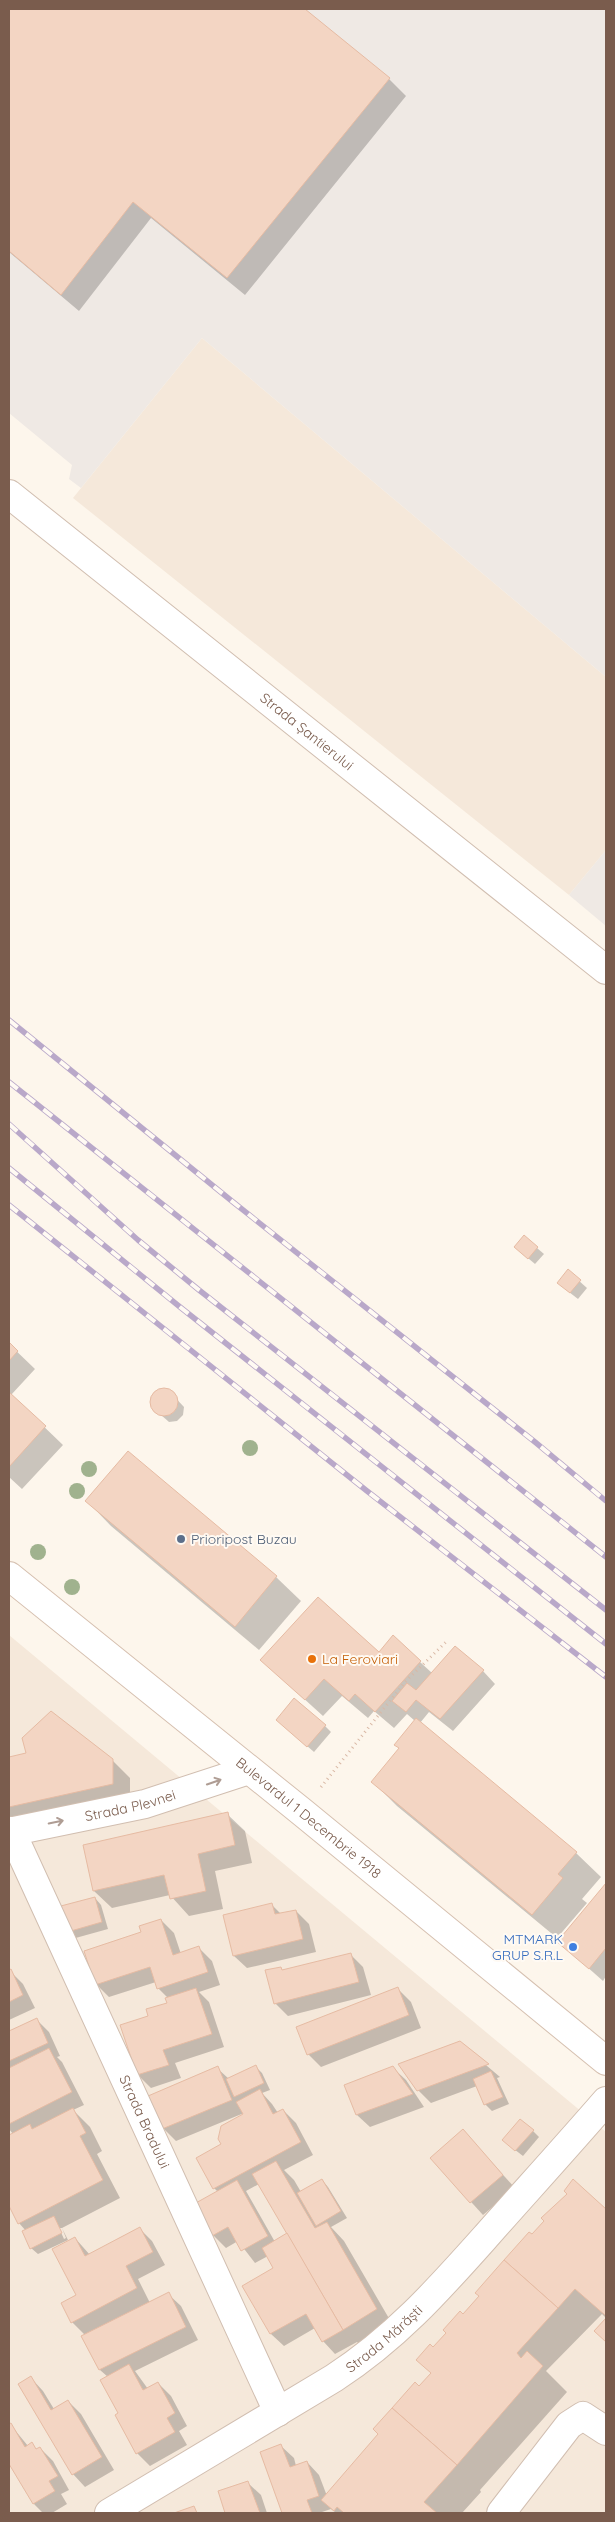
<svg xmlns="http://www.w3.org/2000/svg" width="615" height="2522" font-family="Quicksand,sans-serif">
	<rect width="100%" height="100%" fill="#fdf6ec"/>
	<!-- residential -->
	<g fill="#f5e8da">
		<polygon points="202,338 606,677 606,850 569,895 73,498"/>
		<polygon points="9,1635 606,2132 606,2513 9,2513"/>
	</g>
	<!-- industrial -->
	<g fill="#efe9e4">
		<polygon points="9,9 606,9 606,677 202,338 81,488 69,479 72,465 9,413"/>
		<polygon points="606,850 606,926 569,895"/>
	</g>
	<!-- shadow -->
	<g fill="#0003" fill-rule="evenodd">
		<polygon points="9,9 303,9 389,79 406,96 245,295 151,218 79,311 9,252"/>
		<polygon points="537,1248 544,1254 535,1264 522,1253"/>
		<polygon points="568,1271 587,1288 578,1299 565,1289"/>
		<polygon points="9,1344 35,1369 11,1395 63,1445 22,1489 9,1477"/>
		<polygon points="160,1390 168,1390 184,1407 183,1415 177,1421 169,1422 152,1407 151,1399"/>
		<polygon points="128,1453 276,1577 301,1601 259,1650 111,1526 87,1501"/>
		<polygon points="379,1654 420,1662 432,1673 483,1671 495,1684 453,1731 429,1712 420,1723 576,1853 601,1877 582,1899 587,1903 557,1938 397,1806 373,1782 400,1749 415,1721 407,1714 394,1728 374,1711 368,1718 342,1696 323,1716 280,1677"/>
		<polygon points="284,1726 325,1726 331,1732 314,1752"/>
		<polygon points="27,1754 112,1760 130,1778 130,1801 9,1828 9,1759"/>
		<polygon points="227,1814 245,1831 252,1863 215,1871 223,1909 189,1916 170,1895 112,1908 94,1891"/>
		<polygon points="606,1885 606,1976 603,1981 559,1942"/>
		<polygon points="95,1898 101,1905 108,1929 72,1939 65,1932"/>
		<polygon points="272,1905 281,1914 296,1911 309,1924 316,1952 247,1968 234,1956"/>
		<polygon points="161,1920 174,1933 181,1954 199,1948 212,1961 220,1985 199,1992 209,2002 224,2047 175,2063 181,2078 151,2088 138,2075 150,2016 169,2003 168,1998 158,1988 156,1982 109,1997 96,1984 143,1933"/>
		<polygon points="351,1955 363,1967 371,1995 288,2016 275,2003 280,1968 283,1971"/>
		<polygon points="10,1971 23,1984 35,2008 9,2020"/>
		<polygon points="398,1989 411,2002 421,2028 321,2067 308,2054"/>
		<path d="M36,2019L49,2032L60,2056L57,2057L62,2062L84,2105L73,2110L90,2127L102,2151L97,2154L120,2198L62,2228L68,2240L38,2254L31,2248L26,2231L19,2223L9,2204V2136L13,2134L9,2129V2032ZM59,2228H62L66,2238L64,2239Z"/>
		<polygon points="460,2043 500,2077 497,2078 509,2104 492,2111 485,2104 477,2086 431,2103 418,2090"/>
		<path d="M256,2067L262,2073L270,2090L262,2093L272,2104L278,2113L283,2110L296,2123L313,2155L284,2170L294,2180L301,2192L322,2180L328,2187L347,2218L331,2227L344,2241L394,2327L361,2346L357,2342L335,2354L323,2341L315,2328L284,2346L271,2334L243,2286L275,2268L268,2256L255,2263L238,2241L226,2248L213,2235L218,2192L214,2188L223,2145L244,2113L176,2141L163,2128L217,2068L229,2079ZM259,2184L289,2234L275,2242L246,2191Z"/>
		<polygon points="393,2068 406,2080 424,2107 370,2127 357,2115 346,2085"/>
		<polygon points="533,2131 539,2137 523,2156 510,2146"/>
		<polygon points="475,2144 515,2188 483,2215 431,2158"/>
		<polygon points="574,2181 606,2210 606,2318 602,2314 546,2371 567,2392 480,2490 481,2492 462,2513 336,2513 331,2509 319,2513 283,2513 261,2453 281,2446 294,2458 296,2466 307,2462 319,2475 327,2496 432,2374 433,2349 569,2194"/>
		<polygon points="139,2228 152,2241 165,2265 138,2279 150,2303 168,2294 181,2306 198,2340 135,2371 148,2389 158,2383 171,2396 187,2426 179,2431 187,2445 150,2466 137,2453 120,2414 108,2377 100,2370 85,2335 72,2322 78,2295 75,2238 90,2255"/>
		<polygon points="31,2378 43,2391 54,2409 68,2401 81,2414 114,2470 85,2487 73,2474"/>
		<polygon points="10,2424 28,2446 31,2444 37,2450 40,2448 53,2461 69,2490 61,2494 67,2504 52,2513 43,2513 34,2504 9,2461"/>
		<polygon points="248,2483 261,2495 267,2513 227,2513 220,2492"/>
	</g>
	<!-- building -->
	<g fill="#f3d5c3" stroke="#e6bba3">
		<polygon points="9,9 305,9 390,78 227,278 133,202 61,295 9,251"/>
		<polygon points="524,1235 538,1247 528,1259 514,1247"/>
		<polygon points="568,1269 581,1280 570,1293 557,1283"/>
		<polygon points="9,1342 18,1351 9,1361"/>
		<circle cx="164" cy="1402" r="14"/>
		<polygon points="9,1392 46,1426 9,1467"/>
		<polygon points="128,1451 277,1576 235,1627 85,1501"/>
		<polygon points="318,1597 379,1652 393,1635 421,1661 375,1712 355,1694 349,1701 324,1679 305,1700 260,1660"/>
		<polygon points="455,1646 484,1670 440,1719 416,1700 406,1712 392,1701 407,1683 416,1690"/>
		<polygon points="294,1698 326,1725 307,1747 276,1720"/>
		<polygon points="51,1711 113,1759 113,1784 9,1807 9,1757 26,1753 22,1738"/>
		<polygon points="416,1718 577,1852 558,1874 563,1878 532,1915 371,1782 399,1748 394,1745"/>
		<polygon points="228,1812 235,1845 198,1854 206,1891 170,1899 164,1875 93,1891 83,1845"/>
		<polygon points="606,1883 606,1948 589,1969 557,1942"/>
		<polygon points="95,1897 102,1922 64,1933 57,1907"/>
		<polygon points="272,1903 275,1914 296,1910 303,1939 233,1956 223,1915"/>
		<polygon points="161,1919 173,1955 199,1946 208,1972 157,1989 150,1967 95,1985 84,1951 141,1932 139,1926"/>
		<polygon points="351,1953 359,1982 274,2004 265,1970 281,1967 282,1970"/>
		<polygon points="11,1969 23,1995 9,2002 9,1970"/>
		<polygon points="398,1987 409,2015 307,2055 296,2027"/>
		<polygon points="196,1988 212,2034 163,2050 169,2065 137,2075 120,2025 148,2016 146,2009 167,2003 165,1998"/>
		<polygon points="37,2018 48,2043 9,2061 9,2031"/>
		<polygon points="460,2041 489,2064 417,2091 398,2064"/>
		<polygon points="49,2048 72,2092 9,2124 9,2068"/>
		<polygon points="256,2065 264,2083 234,2097 226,2079"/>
		<polygon points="218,2066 232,2100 162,2129 148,2096"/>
		<polygon points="393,2066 413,2094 356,2115 344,2085"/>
		<polygon points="491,2071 503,2097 484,2105 473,2079"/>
		<polygon points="260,2089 273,2114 283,2109 301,2142 213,2189 196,2158 221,2144 218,2139 221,2126 243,2114 236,2102"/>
		<polygon points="73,2108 86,2133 80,2136 103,2180 18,2224 9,2206 9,2135 30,2124 32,2129"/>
		<polygon points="520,2119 534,2130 515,2151 502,2140"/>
		<polygon points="463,2129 503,2175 470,2203 430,2158"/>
		<polygon points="276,2161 315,2228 327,2222 377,2309 343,2330 252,2174"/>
		<polygon points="322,2179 341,2211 316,2226 297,2193"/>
		<polygon points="573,2179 606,2209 606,2316 575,2289 558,2308 504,2260 529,2232 532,2234 544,2221 541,2218 567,2194 564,2191"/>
		<polygon points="237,2180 268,2236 241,2251 228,2227 212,2236 194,2204"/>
		<polygon points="54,2216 62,2233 30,2249 22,2231"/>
		<polygon points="140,2227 153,2252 126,2266 137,2288 71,2323 61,2303 76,2295 52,2249 75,2237 85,2256"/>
		<polygon points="287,2233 343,2330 322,2342 306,2314 270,2334 242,2286 273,2268 262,2248"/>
		<polygon points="504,2260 558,2308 517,2353 521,2358 527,2351 543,2366 457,2465 392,2408 415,2382 419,2386 431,2373 416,2360 430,2344 433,2347 446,2333 443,2330 460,2311 463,2314 479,2296 475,2293"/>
		<polygon points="169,2292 186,2327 99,2370 81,2336"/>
		<polygon points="606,2318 606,2342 594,2331"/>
		<polygon points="129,2364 143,2390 158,2382 175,2413 167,2418 175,2432 136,2454 115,2415 118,2413 100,2380"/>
		<polygon points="31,2376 51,2410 68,2400 102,2457 72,2475 18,2384"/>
		<polygon points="392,2408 457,2465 424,2502 437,2513 344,2513 337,2507 334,2511 321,2500 378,2434 373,2429"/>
		<polygon points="11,2423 25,2447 32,2442 36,2449 40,2447 58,2476 49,2481 55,2491 33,2504 9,2464 9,2424"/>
		<polygon points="281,2444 290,2467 307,2461 319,2496 307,2500 312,2513 282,2513 260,2452"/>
		<polygon points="248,2481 260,2513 225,2513 218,2491"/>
		<polygon points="194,2506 197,2513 174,2513"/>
	</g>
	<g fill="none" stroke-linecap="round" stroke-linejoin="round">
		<defs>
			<g id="street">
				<path id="s1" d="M9,494L606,970"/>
				<path id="s2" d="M11,1831L278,2412"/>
				<path id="s3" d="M9,1832L145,1804L249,1770"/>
				<path id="s4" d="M109,2513L334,2378C396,2338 439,2289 488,2234C527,2190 567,2146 606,2101"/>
				<polyline points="501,2513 569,2425 583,2416 606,2431"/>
			</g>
			<g id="secondary">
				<path id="s5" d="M9,1576L302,1812L606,2061"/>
			</g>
		</defs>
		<!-- street casing -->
		<use href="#street" stroke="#d1beb0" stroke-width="30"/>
		<!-- secondary casing -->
		<use href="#secondary" stroke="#d6c0b0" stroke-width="30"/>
		<!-- path -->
		<polyline stroke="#d9b8a5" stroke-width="3" stroke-dasharray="1 4" stroke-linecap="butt" points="321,1787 405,1682 448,1640"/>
		<!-- street -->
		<use href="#street" stroke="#fff" stroke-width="28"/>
		<!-- secondary -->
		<use href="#secondary" stroke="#fff" stroke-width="28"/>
		<defs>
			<g id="rail">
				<polyline points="9,1020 233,1202 535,1442 606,1501"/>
				<polyline points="9,1082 606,1557"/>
				<polyline points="9,1124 138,1240 199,1290 606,1610"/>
				<polyline points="9,1168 180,1307 606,1644"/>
				<polyline points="9,1205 367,1491 606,1677"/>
			</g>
		</defs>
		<!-- rail casing -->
		<use href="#rail" stroke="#b9a8c9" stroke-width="5.5"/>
		<!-- rail -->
		<use href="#rail" stroke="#fffaf3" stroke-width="4" stroke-dasharray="11" stroke-linecap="butt"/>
	</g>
	<!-- trees -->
	<g fill="#a0b28e">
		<circle cx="250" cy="1448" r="8"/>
		<circle cx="89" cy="1469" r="8"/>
		<circle cx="77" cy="1491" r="8"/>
		<circle cx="38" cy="1552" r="8"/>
		<circle cx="72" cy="1587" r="8"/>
	</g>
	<!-- one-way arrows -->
	<defs><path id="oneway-shaft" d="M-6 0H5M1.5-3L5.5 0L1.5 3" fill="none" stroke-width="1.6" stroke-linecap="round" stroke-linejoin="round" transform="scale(1.25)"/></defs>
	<g stroke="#af9d94">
		<use href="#oneway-shaft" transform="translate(214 1782) rotate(-19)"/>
		<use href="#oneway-shaft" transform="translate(56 1822) rotate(-12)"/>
	</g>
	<!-- markers -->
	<circle fill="#5c6f8a" stroke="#fffaf3" stroke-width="2" cx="181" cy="1539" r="5"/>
	<circle fill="#e8710a" stroke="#fffaf3" stroke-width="2" cx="312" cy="1659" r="5"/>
	<circle fill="#3f7fe0" stroke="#fffaf3" stroke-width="2" cx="573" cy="1947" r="5"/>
	<g text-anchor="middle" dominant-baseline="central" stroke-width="4" stroke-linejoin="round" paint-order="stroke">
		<!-- street labels -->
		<g font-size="14" fill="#7a5c4d" stroke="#fffaf3">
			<text stroke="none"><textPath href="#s1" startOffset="381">Strada Șantierului</textPath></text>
			<text stroke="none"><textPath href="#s3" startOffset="124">Strada Plevnei</textPath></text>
			<text stroke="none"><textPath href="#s5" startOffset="385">Bulevardul 1 Decembrie 1918</textPath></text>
			<text stroke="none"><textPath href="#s2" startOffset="320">Strada Bradului</textPath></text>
			<text stroke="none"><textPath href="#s4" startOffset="326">Strada Mărăști</textPath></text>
		</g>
		<!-- service labels -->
		<g font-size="14" fill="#4e5e75" stroke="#fffaf3" text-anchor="start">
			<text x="191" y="1539">Prioripost Buzau</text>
		</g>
		<!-- food labels -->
		<g font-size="14" fill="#c56008" stroke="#fffaf3" text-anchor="start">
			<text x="322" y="1659">La Feroviari</text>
		</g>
		<!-- shop labels -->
		<g font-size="14" fill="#366cbe" stroke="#fffaf3" text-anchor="end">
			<text x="563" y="1939">MTMARK<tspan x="563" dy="16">GRUP S.R.L</tspan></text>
		</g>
	</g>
	<!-- border -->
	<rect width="615" height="2522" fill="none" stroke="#7a5c4d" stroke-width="20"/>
</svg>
